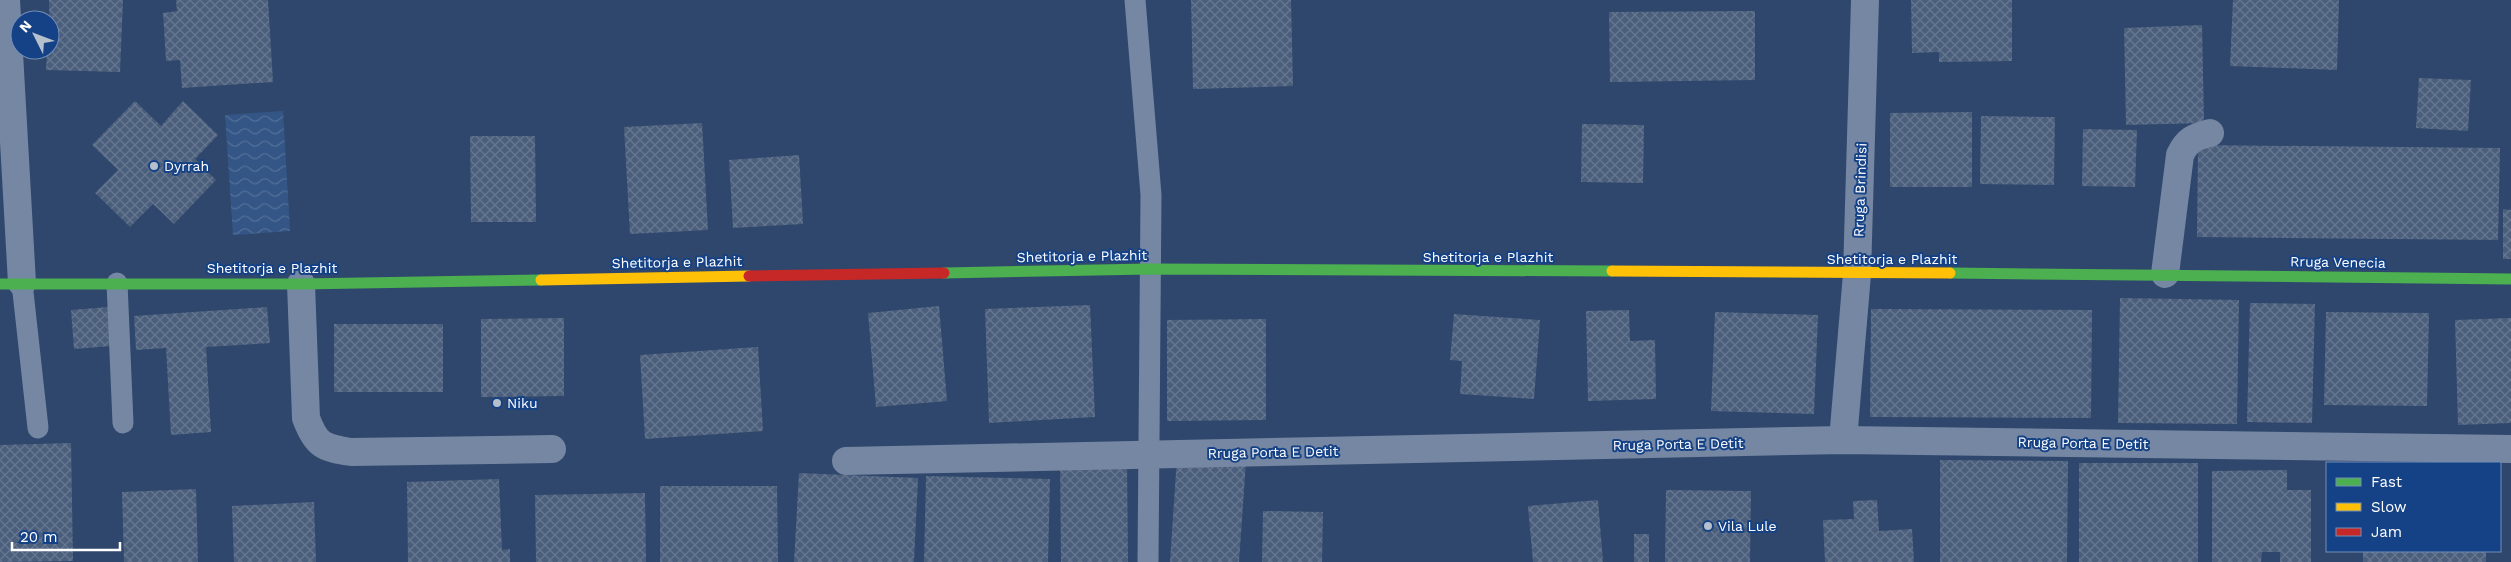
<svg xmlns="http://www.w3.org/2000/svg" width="2511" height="562" font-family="'Work Sans',sans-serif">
	<defs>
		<pattern id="water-waves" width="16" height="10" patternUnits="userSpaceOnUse" patternTransform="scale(1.25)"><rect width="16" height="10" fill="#345686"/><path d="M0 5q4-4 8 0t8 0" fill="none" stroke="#526f98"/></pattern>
		<pattern id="building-cross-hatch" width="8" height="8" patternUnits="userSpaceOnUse" patternTransform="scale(1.25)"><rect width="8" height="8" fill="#4b5f7d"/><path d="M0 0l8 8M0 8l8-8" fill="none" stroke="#667790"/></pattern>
	</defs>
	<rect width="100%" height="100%" fill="#2f476c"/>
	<!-- water -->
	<polygon fill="url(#water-waves)" points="283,111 290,231 233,235 225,115"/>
	<!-- building -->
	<g fill="url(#building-cross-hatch)">
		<polygon points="49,0 123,0 120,72 46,70 47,50 50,50"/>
		<polygon points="176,0 268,0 273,82 182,88 180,60 166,61 163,13 177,11"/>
		<polygon points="1191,0 1291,0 1293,86 1193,89"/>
		<polygon points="1911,0 2012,0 2012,61 1939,62 1939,52 1912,53"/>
		<polygon points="2233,0 2339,0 2337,70 2230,66"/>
		<polygon points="1755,11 1755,80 1610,82 1609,12"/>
		<polygon points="2202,25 2204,123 2126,125 2124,28"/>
		<polygon points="2419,78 2471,80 2468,131 2416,128"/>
		<polygon points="135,101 161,126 183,101 218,135 195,159 216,180 174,224 153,204 130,227 95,193 118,170 92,145"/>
		<polygon points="1972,112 1972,187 1890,187 1890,113"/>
		<polygon points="1981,116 2055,117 2054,185 1980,184"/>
		<polygon points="702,123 708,230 630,234 624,127"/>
		<polygon points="1582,124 1644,125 1643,183 1581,182"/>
		<polygon points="2083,129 2137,130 2135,187 2082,186"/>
		<polygon points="470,136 535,136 536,222 471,222"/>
		<polygon points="2198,145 2500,148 2498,240 2197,237"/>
		<polygon points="799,155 803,224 733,228 729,160"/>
		<polygon points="2503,209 2511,210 2511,259 2503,259"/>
		<polygon points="2120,298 2239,300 2237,424 2118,423"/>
		<polygon points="2250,303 2315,304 2312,423 2247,422"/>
		<polygon points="1090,305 1095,417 989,423 985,309"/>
		<polygon points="939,306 947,401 876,407 868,313"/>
		<polygon points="109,307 111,346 74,349 71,310"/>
		<polygon points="267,307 270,343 206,347 211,432 171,435 166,348 136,350 134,316"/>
		<polygon points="1871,309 2092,310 2091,418 1870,417"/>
		<polygon points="1629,310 1630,341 1655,340 1656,399 1588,401 1586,311"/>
		<polygon points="1715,312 1818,315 1814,414 1711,411"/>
		<polygon points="2326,312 2429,313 2427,406 2324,405"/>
		<polygon points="1454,314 1540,320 1534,399 1460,394 1462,361 1450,360"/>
		<polygon points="564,318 564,396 481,397 481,319"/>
		<polygon points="2511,318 2511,423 2458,425 2455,320"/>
		<polygon points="1266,319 1266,420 1167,421 1167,320"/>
		<rect x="334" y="324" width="109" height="68"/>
		<polygon points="758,347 763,431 645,439 640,355"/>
		<polygon points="71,443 73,561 0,562 0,445"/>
		<polygon points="1177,457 1246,462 1239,562 1170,562"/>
		<polygon points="1940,460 2068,461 2067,562 1940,562"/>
		<polygon points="1060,463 1127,463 1128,562 1061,562"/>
		<rect x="2079" y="463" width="119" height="99"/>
		<polygon points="2287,470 2287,490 2311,490 2311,562 2280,562 2280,552 2262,552 2261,562 2212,562 2212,471"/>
		<polygon points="799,473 918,478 914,562 794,562"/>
		<polygon points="926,476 1050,479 1048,562 924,562"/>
		<polygon points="499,479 502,550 510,549 510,562 408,562 407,482"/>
		<polygon points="660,486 777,486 778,562 660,562"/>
		<polygon points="196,489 198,562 124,562 122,492"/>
		<polygon points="1666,490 1751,491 1750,562 1665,562"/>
		<polygon points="645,493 646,562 536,562 535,495"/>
		<polygon points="1598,500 1603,562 1533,562 1528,506"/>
		<polygon points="1877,500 1879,531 1912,529 1914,562 1825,562 1823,520 1854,519 1853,501"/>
		<polygon points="314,502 316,562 234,562 232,506"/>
		<polygon points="1263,511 1323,512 1322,562 1262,562"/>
		<rect x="1634" y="534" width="15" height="28"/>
		<rect x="2363" y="551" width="123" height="11"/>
	</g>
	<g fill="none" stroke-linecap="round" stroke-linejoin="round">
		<!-- lane -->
		<g stroke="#7587a2" stroke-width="21">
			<polyline points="1135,0 1151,195 1148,562"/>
			<polyline points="22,283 38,428"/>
			<polyline points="117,283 123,423"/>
		</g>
		<!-- street -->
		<g stroke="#7587a2" stroke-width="28">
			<polyline points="6,0 22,283"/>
			<path d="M2165,274L2180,155C2187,140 2194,137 2210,133"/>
			<path d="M301,284L306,418C316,445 323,448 351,452L552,449"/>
			<polyline points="1843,440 1857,274 1865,0"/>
			<polyline points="846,461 1843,440 2511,449"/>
		</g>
		<!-- fast -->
		<g stroke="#4caf50" stroke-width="11">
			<polyline points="944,273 1150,269 1612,271"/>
			<polyline points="1950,273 2511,279"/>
			<polyline points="0,284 301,284 541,280"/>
		</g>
		<!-- slow -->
		<g stroke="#ffc107" stroke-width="11">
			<polyline points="1612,271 1950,273"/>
			<polyline points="541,280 749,276"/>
		</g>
		<!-- jam -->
		<polyline stroke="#c62828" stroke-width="11" points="749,276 944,273"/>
	</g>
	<!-- markers -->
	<g fill="#b6bfcc" stroke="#154286" stroke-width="2">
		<circle cx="154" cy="166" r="5"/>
		<circle cx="497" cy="403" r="5"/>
		<circle cx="1708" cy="526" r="5"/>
	</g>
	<g text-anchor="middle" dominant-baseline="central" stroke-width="4" stroke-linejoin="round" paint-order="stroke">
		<!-- poi labels -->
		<g font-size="14" fill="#fff" stroke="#154286" text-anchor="start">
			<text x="164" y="166">Dyrrah</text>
			<text x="507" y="403">Niku</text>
			<text x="1718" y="526">Vila Lule</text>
		</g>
		<!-- street labels -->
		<g font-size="14" fill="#fff" stroke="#154286">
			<text transform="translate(1860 190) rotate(-88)">Rruga Brindisi</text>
			<text transform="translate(1082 256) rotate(-1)">Shetitorja e Plazhit</text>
			<text x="1488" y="257">Shetitorja e Plazhit</text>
			<text x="1892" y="259">Shetitorja e Plazhit</text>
			<text transform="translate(677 262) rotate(-1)">Shetitorja e Plazhit</text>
			<text transform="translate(2338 262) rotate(1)">Rruga Venecia</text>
			<text x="272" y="268">Shetitorja e Plazhit</text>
			<text transform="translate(2083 443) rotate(1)">Rruga Porta E Detit</text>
			<text transform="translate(1678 444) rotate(-1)">Rruga Porta E Detit</text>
			<text transform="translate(1273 452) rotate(-1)">Rruga Porta E Detit</text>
		</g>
	</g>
	<!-- legend -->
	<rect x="2326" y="462" width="175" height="90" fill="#154286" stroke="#738eb6"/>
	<rect x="2336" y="478" width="25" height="8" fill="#4caf50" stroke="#738eb6"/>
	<text x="2371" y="487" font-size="15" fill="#ffffff">Fast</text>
	<rect x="2336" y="503" width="25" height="8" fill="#ffc107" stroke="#738eb6"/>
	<text x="2371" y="512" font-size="15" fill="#ffffff">Slow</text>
	<rect x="2336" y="528" width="25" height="8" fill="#c62828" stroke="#738eb6"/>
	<text x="2371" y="537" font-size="15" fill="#ffffff">Jam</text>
	<!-- north arrow -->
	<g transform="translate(35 35) rotate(312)"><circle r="24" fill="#154286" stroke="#738eb6"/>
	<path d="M0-4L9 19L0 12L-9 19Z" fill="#b6bfcc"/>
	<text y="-8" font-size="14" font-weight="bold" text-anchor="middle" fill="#ffffff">N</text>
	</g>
	<!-- scale -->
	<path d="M12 542v8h108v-8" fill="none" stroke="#ffffff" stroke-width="2.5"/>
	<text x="20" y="542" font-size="15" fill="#ffffff" stroke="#154286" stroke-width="4" paint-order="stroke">20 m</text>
</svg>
